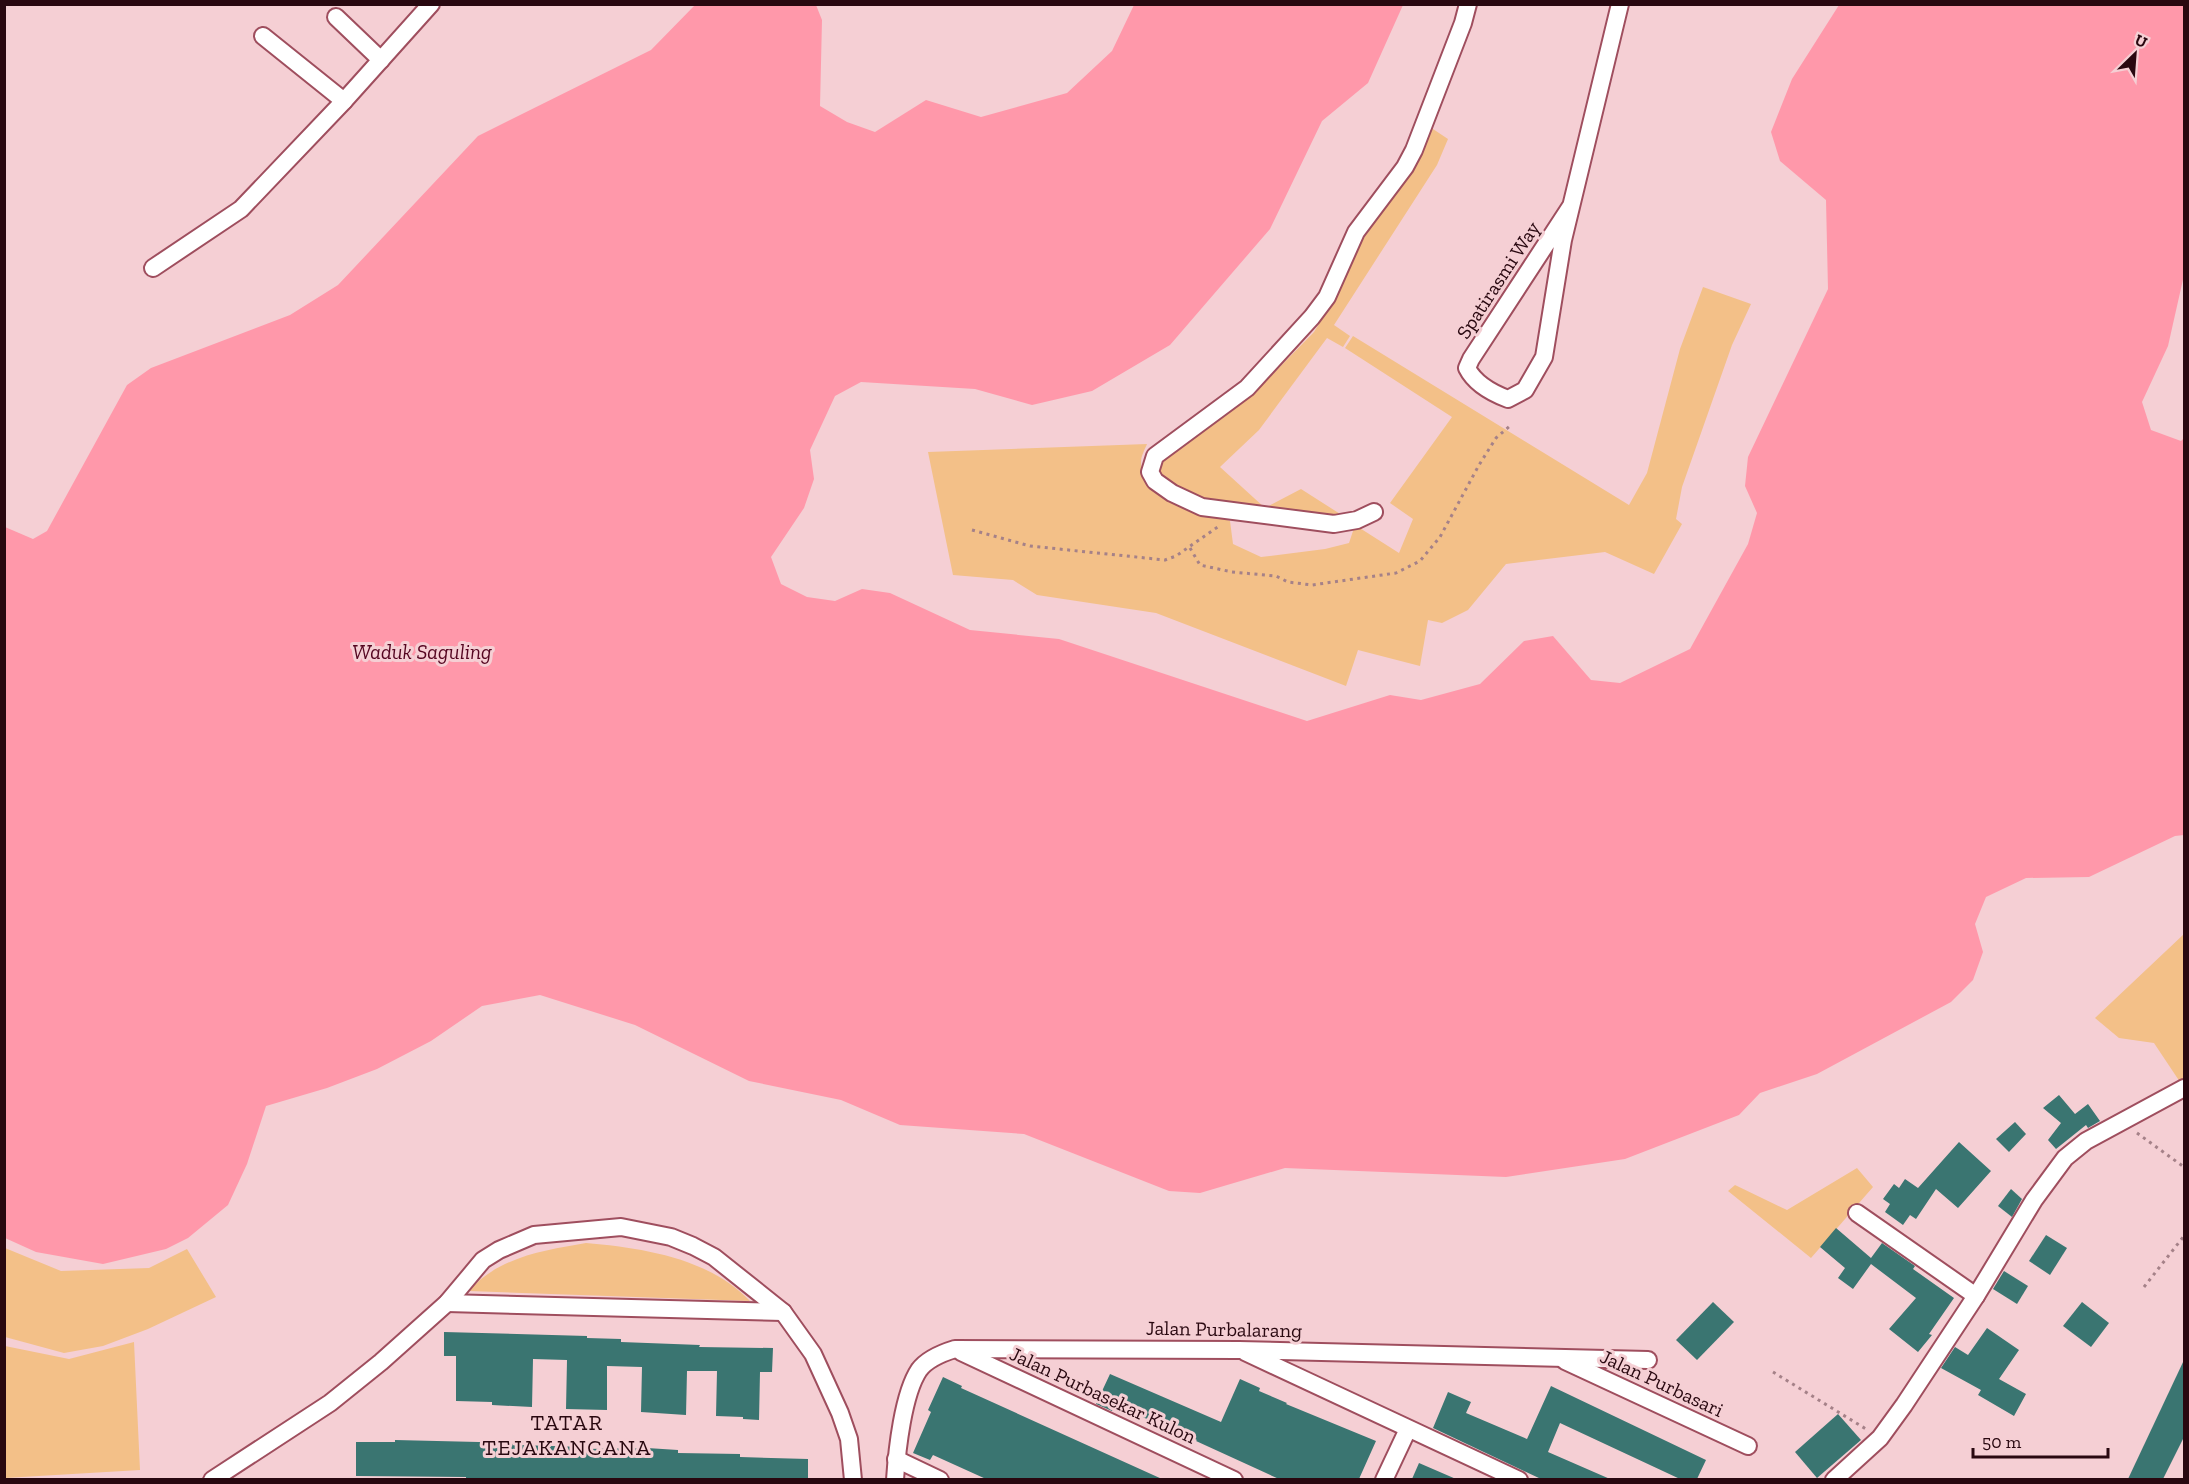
<svg xmlns="http://www.w3.org/2000/svg" width="2189" height="1484" font-family="'Zilla Slab',serif">
	<rect width="100%" height="100%" fill="#f5cfd4"/>
	<!-- green -->
	<g fill="#f3c088">
		<polygon points="1430,127 1448,139 1437,165 1334,325 1350,336 1343,347 1327,338 1259,430 1220,467 1265,508 1301,489 1348,519 1202,504 1167,485 1155,468 1162,456 1264,383 1314,332 1328,309 1361,242 1415,165"/>
		<path d="M1703,287L1751,304L1732,345L1682,487L1676,519L1682,524L1654,574L1605,552L1506,564L1468,610L1442,623L1428,620L1420,666L1358,650L1346,686L1156,613L1037,595L1013,580L953,575L928,452L1147,444C1145,449 1141,456 1141,462C1141,495 1204,512 1230,521L1233,544L1261,557L1325,549L1349,543L1355,525L1399,553L1413,519L1390,503L1452,417L1345,348L1353,336L1629,505L1647,473L1680,349Z"/>
		<polygon points="2184,934 2184,1088 2154,1043 2119,1038 2095,1018"/>
		<polygon points="1857,1168 1873,1187 1811,1258 1728,1191 1735,1185 1787,1210"/>
		<path d="M586,1243C643,1248 709,1258 750,1301L469,1291C498,1257 545,1250 586,1243Z"/>
		<polygon points="5,1248 61,1271 149,1268 187,1249 216,1297 148,1329 103,1346 64,1353 5,1337"/>
		<polygon points="134,1342 140,1470 5,1478 5,1346 69,1359"/>
	</g>
	<!-- water -->
	<polygon fill="#ff98aa" points="695,5 816,5 822,20 820,106 847,122 875,132 926,100 981,117 1067,93 1112,51 1134,5 1403,5 1368,83 1322,121 1270,229 1170,345 1092,391 1032,405 975,389 861,382 835,396 810,450 814,479 804,508 771,557 781,584 807,597 835,601 862,589 890,593 970,630 1059,639 1307,721 1390,695 1421,700 1480,684 1524,641 1553,636 1591,680 1620,683 1690,649 1748,544 1757,513 1745,486 1748,457 1828,289 1826,200 1780,161 1771,132 1792,79 1839,5 2184,5 2184,275 2168,346 2142,402 2151,430 2181,441 2184,438 2184,835 2175,836 2089,877 2026,878 1986,897 1975,924 1983,952 1973,980 1951,1002 1817,1074 1760,1093 1739,1115 1625,1159 1506,1177 1285,1168 1200,1193 1169,1191 1024,1134 900,1125 841,1100 749,1081 635,1025 540,995 482,1006 431,1041 377,1069 327,1088 266,1106 247,1164 228,1205 188,1238 166,1249 103,1264 36,1252 5,1238 5,527 33,539 47,531 127,385 151,368 290,315 338,285 478,136 651,50"/>
	<!-- building -->
	<g fill="#3a7571">
		<polygon points="2059,1095 2075,1114 2088,1104 2100,1121 2088,1128 2086,1125 2056,1149 2048,1140 2061,1123 2043,1108"/>
		<polygon points="2015,1122 2026,1134 2009,1152 1996,1139"/>
		<polygon points="1959,1142 1991,1171 1958,1208 1936,1189 1916,1219 1910,1215 1903,1225 1885,1212 1890,1204 1883,1199 1894,1184 1899,1188 1905,1179 1918,1188"/>
		<polygon points="2011,1189 2022,1199 2012,1217 1998,1206"/>
		<polygon points="1836,1228 1871,1258 1882,1243 1915,1266 1913,1269 1954,1298 1929,1334 1932,1335 1918,1352 1889,1329 1916,1298 1871,1264 1853,1289 1838,1278 1845,1268 1820,1247"/>
		<polygon points="2046,1235 2067,1248 2050,1275 2029,1261"/>
		<polygon points="2004,1271 2028,1286 2017,1304 1993,1289"/>
		<polygon points="1713,1302 1734,1322 1697,1360 1676,1340"/>
		<polygon points="2082,1302 2109,1323 2091,1347 2063,1326"/>
		<polygon points="1987,1328 2019,1350 1999,1379 2026,1394 2014,1416 1978,1395 1981,1390 1941,1368 1955,1347 1968,1355"/>
		<polygon points="444,1332 587,1336 587,1338 621,1339 621,1342 700,1345 699,1347 773,1348 772,1372 760,1372 759,1420 743,1419 743,1417 716,1416 717,1371 687,1371 686,1415 641,1412 642,1367 607,1366 607,1410 566,1409 567,1360 533,1359 532,1407 492,1405 492,1402 456,1401 456,1356 444,1356"/>
		<polygon points="2184,1360 2184,1437 2163,1479 2128,1479"/>
		<polygon points="1110,1374 1221,1422 1240,1379 1260,1388 1259,1391 1287,1403 1286,1404 1376,1441 1359,1479 1279,1479 1196,1441 1197,1440 1169,1427 1168,1429 1115,1404 1112,1411 1096,1404"/>
		<polygon points="943,1377 962,1386 961,1388 1162,1479 986,1479 933,1455 930,1460 913,1453 931,1412 928,1410"/>
		<polygon points="1551,1386 1706,1460 1697,1479 1680,1479 1560,1423 1548,1452 1610,1479 1541,1479 1433,1428 1448,1392 1471,1402 1466,1413 1527,1439"/>
		<polygon points="1838,1414 1861,1440 1817,1478 1795,1452"/>
		<polygon points="395,1440 519,1443 519,1445 585,1447 585,1449 647,1448 678,1450 678,1453 740,1454 740,1457 808,1459 808,1479 466,1479 466,1477 356,1476 356,1442 395,1442"/>
		<polygon points="1419,1463 1456,1479 1412,1479"/>
	</g>
	<g fill="none" stroke-linecap="round" stroke-linejoin="round">
		<defs>
			<g id="minor">
				<polyline points="336,17 381,60"/>
				<polyline points="263,36 344,101"/>
				<path d="M1571,206L1471,359L1467,368C1475,384 1492,393 1508,399L1525,390L1544,357L1563,240L1620,4"/>
				<polyline points="153,268 241,209 344,101 431,4"/>
				<polyline points="1374,512 1357,520 1334,524 1202,507 1172,493 1155,481 1150,472 1155,456 1247,388 1312,317 1327,297 1356,232 1405,167 1414,150 1463,23 1468,4"/>
				<polyline points="1857,1213 1976,1296"/>
				<polyline points="447,1303 783,1312"/>
				<polyline points="961,1352 1234,1480"/>
				<polyline points="1245,1352 1519,1480"/>
				<polyline points="1565,1361 1748,1446"/>
				<polyline points="896,1459 940,1480"/>
				<polyline points="212,1480 330,1403 381,1362 447,1303 483,1260 499,1250 534,1235 621,1227 671,1237 693,1246 714,1257 783,1312 813,1354 840,1413 849,1439 853,1480"/>
				<path d="M895,1480C897,1450 903,1394 919,1370C927,1359 942,1353 955,1349L1239,1350L1648,1360"/>
				<polyline points="1384,1480 1408,1429"/>
				<polyline points="1834,1480 1880,1438 1904,1405 1976,1296 2034,1200 2065,1158 2086,1141 2184,1088"/>
			</g>
		</defs>
		<!-- minor casing -->
		<use href="#minor" stroke="#9f4e5e" stroke-width="20"/>
		<!-- path -->
		<g stroke="#a58188" stroke-width="3" stroke-dasharray="3 4.5" stroke-linecap="butt">
			<polyline points="972,530 1030,546 1165,560 1176,556 1219,526"/>
			<polyline points="1190,548 1200,565 1232,572 1276,576 1288,582 1312,585 1396,573 1420,561 1440,537 1479,465 1496,438 1511,425"/>
			<polyline points="2137,1133 2184,1167"/>
			<polyline points="2144,1287 2184,1236"/>
			<polyline points="1773,1372 1866,1429"/>
		</g>
		<!-- minor -->
		<use href="#minor" stroke="#fff" stroke-width="16"/>
	</g>
	<g text-anchor="middle" dominant-baseline="central" stroke-width="6" stroke-linejoin="round" paint-order="stroke">
		<!-- street labels -->
		<g font-size="20" fill="#290810" stroke="#f5cfd4">
			<text transform="translate(1498 280) rotate(-57)">Spatirasmi Way</text>
			<text transform="translate(1224 1329) rotate(1)">Jalan Purbalarang</text>
			<text transform="translate(1662 1383) rotate(25)">Jalan Purbasari</text>
			<text transform="translate(1103 1395) rotate(25)">Jalan Purbasekar Kulon</text>
		</g>
		<!-- water labels -->
		<g font-size="21" font-style="italic" fill="#550520" stroke="#f5cfd4">
			<text x="422" y="651">Waduk Saguling</text>
		</g>
		<!-- quarter labels -->
		<g font-size="22" letter-spacing="1.5" fill="#290810" stroke="#f5cfd4">
			<text x="567" y="1422">TATAR<tspan x="567" dy="25">TEJAKANCANA</tspan></text>
		</g>
	</g>
	<!-- border -->
	<rect width="2189" height="1484" fill="none" stroke="#290810" stroke-width="12"/>
	<!-- north arrow -->
	<g transform="translate(2135 54) rotate(25)" stroke="#f5cfd4" stroke-width="4.5" paint-order="stroke">
	<path d="M0-4.5L10 22L0 15L-10 22Z" fill="#290810"/>
	<text y="-9" font-size="16" font-weight="bold" text-anchor="middle" fill="#290810">U</text>
	</g>
	<!-- scale -->
	<path d="M1973 1448v9h135v-9" fill="none" stroke="#290810" stroke-width="3"/>
	<text x="1982" y="1448" font-size="18" fill="#290810" stroke="#f5cfd4" stroke-width="4.5" paint-order="stroke">50 m</text>
</svg>
